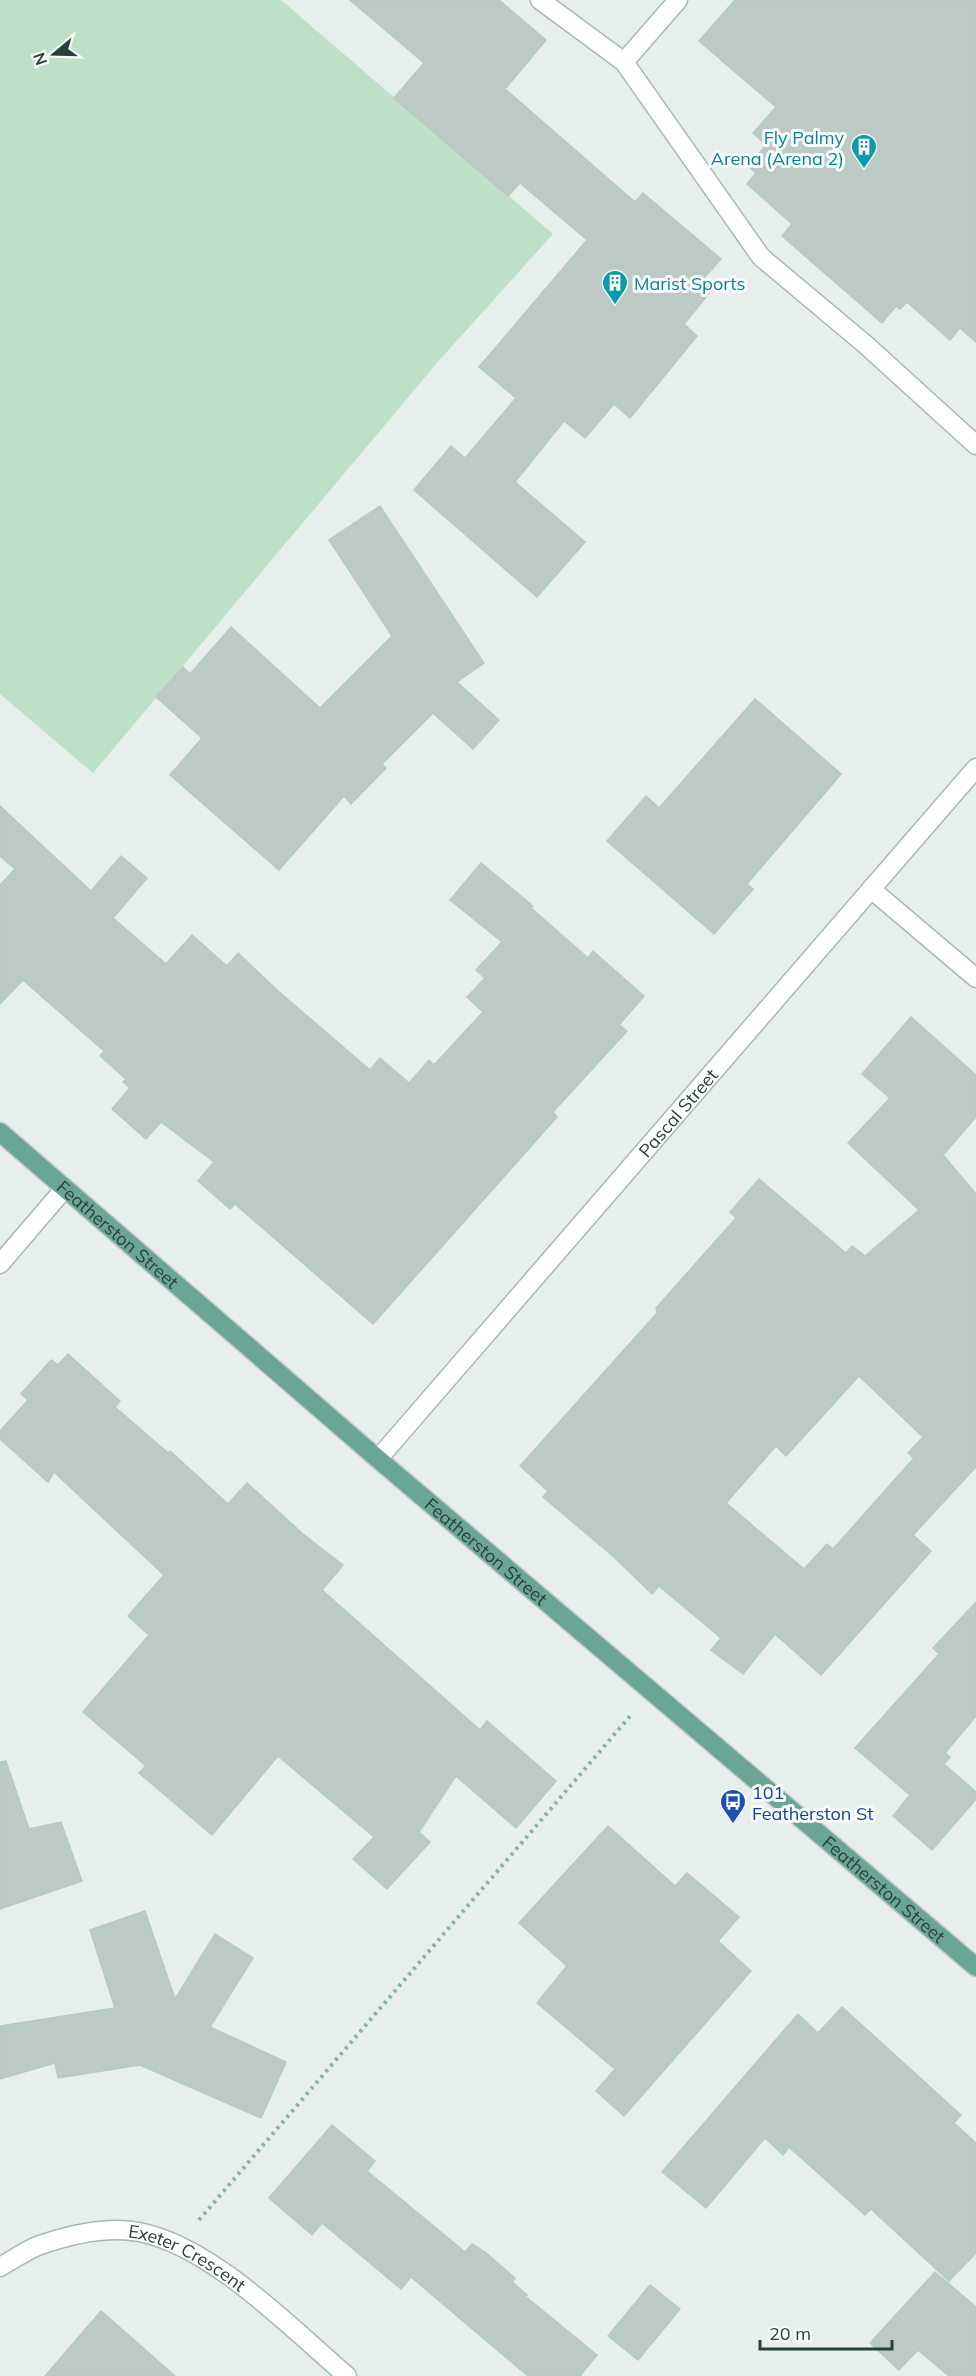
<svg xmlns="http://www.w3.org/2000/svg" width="976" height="2376" font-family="Mulish,sans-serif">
	<rect width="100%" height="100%" fill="#e6efeb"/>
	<!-- green -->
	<polygon fill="#bfe0c8" points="0,0 281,0 553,234 436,364 93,773 0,694"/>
	<!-- building -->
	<g fill="#bbcac4" stroke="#b8c9c2" stroke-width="1.5" fill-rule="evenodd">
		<polygon points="350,0 499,0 546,40 505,89 635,202 643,193 721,259 704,278 714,287 684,324 697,336 630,418 614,404 585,438 564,421 515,482 585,542 537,597 414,490 451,446 465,458 516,398 479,367 587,240 520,183 508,196 394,98 424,63"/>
		<polygon points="735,0 976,0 976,342 960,328 950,340 907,302 900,309 896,306 882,323 782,236 792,224 747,184 756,173 748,166 766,145 753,133 776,107 699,41"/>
		<polygon points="380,506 484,663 457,682 499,720 473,749 433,713 382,764 386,768 351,804 344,796 279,870 170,775 202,738 156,697 183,667 190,674 231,627 320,708 392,636 329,540"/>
		<polygon points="755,699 841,774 747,884 753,889 714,934 607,841 646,796 659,808"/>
		<polygon points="0,806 91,891 121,856 147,878 113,918 166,964 192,935 227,966 238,953 278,991 370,1070 380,1058 409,1083 429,1060 434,1065 483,1012 467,997 485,978 476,970 502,942 450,900 481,863 533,906 531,908 588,958 593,951 644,996 619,1025 627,1031 553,1112 557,1117 373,1324 235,1204 230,1209 198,1181 214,1162 161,1122 146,1139 112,1109 130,1088 123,1082 126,1079 100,1056 104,1051 23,980 0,1004 0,885 15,869 0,856"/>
		<path d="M911,1017L976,1075V1117L943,1155L976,1194V1467L913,1535L931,1551L821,1675L775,1634L743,1674L711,1650L721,1638L659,1586L652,1594L614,1557L543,1497L548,1491L520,1466L657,1313L656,1308L736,1218L730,1212L759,1179L846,1253L852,1246L865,1256L919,1210L848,1143L890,1098L862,1074ZM859,1376L923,1437L908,1453L914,1458L833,1549L827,1544L804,1569L726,1503L776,1446L786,1456Z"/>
		<polygon points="68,1354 120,1401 115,1407 168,1453 170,1451 228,1504 247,1483 303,1534 343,1565 322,1590 480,1730 487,1721 556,1781 516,1828 456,1776 419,1832 430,1842 387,1889 353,1859 374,1837 278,1756 212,1835 139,1773 146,1766 83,1712 149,1635 128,1616 164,1575 54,1472 48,1482 0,1439 0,1431 28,1400 21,1394 51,1360 58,1365"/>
		<polygon points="976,1602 976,1716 945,1753 950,1757 944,1764 976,1792 976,1799 932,1850 893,1816 910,1795 855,1748 939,1654 933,1648"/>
		<polygon points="6,1761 29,1829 61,1822 82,1881 0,1909 0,1762"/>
		<polygon points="608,1826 675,1886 687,1873 739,1917 718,1941 751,1971 624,2116 596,2091 615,2069 537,2003 567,1966 519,1923"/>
		<polygon points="145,1911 175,1999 215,1934 253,1958 210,2027 286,2062 261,2118 140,2065 58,2078 55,2063 0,2079 0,2026 115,2008 90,1930"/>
		<polygon points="842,2007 961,2115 954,2123 976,2143 976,2253 949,2281 871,2209 865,2215 789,2147 783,2155 765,2138 706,2208 662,2172 798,2014 818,2033"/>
		<polygon points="332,2125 375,2161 367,2171 465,2252 472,2244 485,2252 515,2278 512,2282 527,2295 525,2296 597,2355 580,2376 528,2376 411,2277 401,2289 322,2223 312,2235 269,2198"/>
		<polygon points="935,2272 976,2307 976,2376 949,2376 918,2350 899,2370 870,2343"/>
		<polygon points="650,2285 680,2309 638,2360 608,2336"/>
		<polygon points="101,2311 149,2353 175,2376 45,2376"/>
	</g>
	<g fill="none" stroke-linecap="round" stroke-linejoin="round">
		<defs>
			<g id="minor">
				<polyline points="540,0 624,62 761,257 866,345 976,445"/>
				<polyline points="624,62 678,0"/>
				<polyline points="871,889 976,978"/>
				<polyline points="0,1264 65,1188"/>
				<path id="s1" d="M378,1459L976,768"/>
				<path id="s2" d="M0,2267C13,2260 26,2250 40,2245C69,2235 108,2226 139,2232C212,2246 291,2328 347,2376"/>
			</g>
			<g id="major">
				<path id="s3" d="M0,1132L378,1459L976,1967"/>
			</g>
		</defs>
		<!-- minor casing -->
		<use href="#minor" stroke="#a8b8b2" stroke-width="21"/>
		<!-- major casing -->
		<use href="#major" stroke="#c2cac8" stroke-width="21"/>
		<!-- path -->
		<polyline stroke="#86b3a5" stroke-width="4" stroke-dasharray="3 4.5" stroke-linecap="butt" points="199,2220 631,1715"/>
		<!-- minor -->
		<use href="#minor" stroke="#fff" stroke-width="18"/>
		<!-- major -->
		<use href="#major" stroke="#6aa596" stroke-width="18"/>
	</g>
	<!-- icons -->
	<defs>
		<symbol id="building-pin" viewBox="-11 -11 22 30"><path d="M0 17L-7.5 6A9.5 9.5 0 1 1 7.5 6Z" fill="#0f9aa8" stroke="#f7fbf9"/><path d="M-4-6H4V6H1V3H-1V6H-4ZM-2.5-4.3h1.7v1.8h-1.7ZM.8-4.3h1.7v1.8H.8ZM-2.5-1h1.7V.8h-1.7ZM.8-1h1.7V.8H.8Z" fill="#fff"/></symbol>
		<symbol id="bus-pin" viewBox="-11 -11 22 30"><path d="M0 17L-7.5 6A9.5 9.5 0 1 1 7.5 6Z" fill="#1a4fb4" stroke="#f7fbf9"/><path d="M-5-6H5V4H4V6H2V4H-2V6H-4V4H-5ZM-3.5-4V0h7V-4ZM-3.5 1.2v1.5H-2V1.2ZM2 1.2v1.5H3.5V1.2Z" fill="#fff"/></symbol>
	</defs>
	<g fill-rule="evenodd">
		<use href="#building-pin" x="849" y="132" width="30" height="40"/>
		<use href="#building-pin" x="600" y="268" width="30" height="40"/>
		<use href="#bus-pin" x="718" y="1787" width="30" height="40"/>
	</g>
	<g text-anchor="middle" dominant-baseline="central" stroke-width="6" stroke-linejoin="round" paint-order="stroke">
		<!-- culture labels -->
		<g font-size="18" fill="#0d838f" stroke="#f7fbf9" text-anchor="end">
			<text x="844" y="137">Fly Palmy<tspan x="844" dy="21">Arena (Arena 2)</tspan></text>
			<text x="634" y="283" text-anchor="start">Marist Sports</text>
		</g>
		<!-- street labels -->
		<g font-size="18" fill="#24423a" stroke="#f7fbf9">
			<text stroke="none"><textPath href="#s1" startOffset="458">Pascal Street</textPath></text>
			<text stroke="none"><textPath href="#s3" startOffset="156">Featherston Street</textPath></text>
			<text stroke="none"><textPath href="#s3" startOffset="642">Featherston Street</textPath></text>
			<text stroke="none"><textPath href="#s3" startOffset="1164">Featherston Street</textPath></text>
			<text stroke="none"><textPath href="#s2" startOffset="201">Exeter Crescent</textPath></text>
		</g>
		<!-- transit labels -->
		<g font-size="18" fill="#164399" stroke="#f7fbf9" text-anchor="start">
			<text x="752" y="1792">101<tspan x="752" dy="21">Featherston St</tspan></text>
		</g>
	</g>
	<!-- north arrow -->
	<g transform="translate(54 54) rotate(251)" stroke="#f7fbf9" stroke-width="4.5" paint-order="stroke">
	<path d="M0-4.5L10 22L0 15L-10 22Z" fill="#24423a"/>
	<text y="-9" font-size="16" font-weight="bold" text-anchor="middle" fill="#24423a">N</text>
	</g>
	<!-- scale -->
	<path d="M760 2340v9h132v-9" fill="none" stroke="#24423a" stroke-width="3"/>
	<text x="769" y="2340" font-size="18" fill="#24423a" stroke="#f7fbf9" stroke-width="4.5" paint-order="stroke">20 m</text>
</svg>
